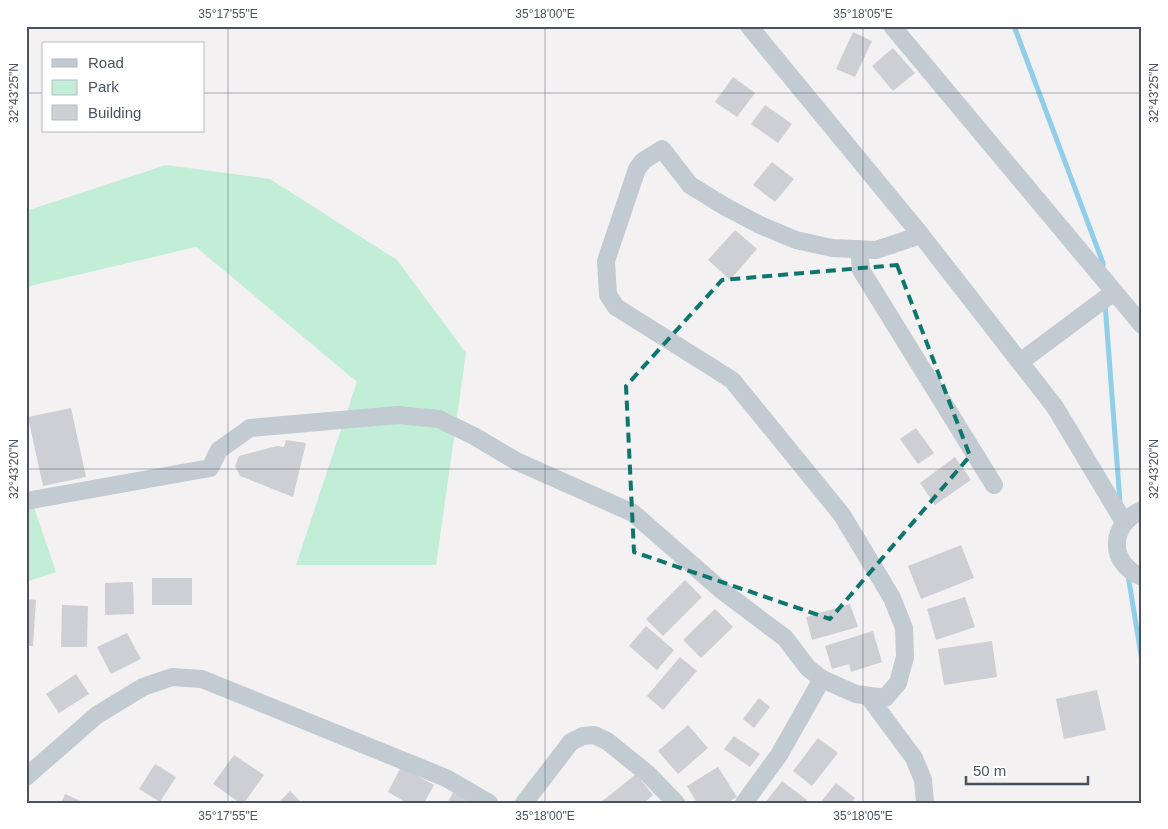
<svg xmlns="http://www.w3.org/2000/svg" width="1168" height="829" font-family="Arial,sans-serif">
	<rect width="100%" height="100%" fill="#f3f1f1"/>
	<!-- green -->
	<g fill="#c2eed7">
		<polygon points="166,165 270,179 397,260 466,353 436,565 296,565 357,382 196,247 26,287 26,211"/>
		<polygon points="26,484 56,572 26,582"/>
	</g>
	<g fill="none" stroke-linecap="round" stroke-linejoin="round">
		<!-- stream -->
		<g stroke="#91cee9" stroke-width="5">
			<polyline points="1014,26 1103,263 1103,270"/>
			<polyline points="1105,303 1120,502"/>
			<polyline points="1128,575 1142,661"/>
		</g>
	</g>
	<!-- building -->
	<g fill="#cecfd5">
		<polygon points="853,32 872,41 855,77 836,69"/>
		<polygon points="893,48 915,73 893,91 872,66"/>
		<polygon points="733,77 755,93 737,117 715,102"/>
		<polygon points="765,105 792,124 778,143 751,124"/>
		<polygon points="772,162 794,179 775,202 753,185"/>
		<polygon points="735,230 757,249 730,280 708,260"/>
		<polygon points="71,408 86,477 43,486 28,417"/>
		<polygon points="916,428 934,453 918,464 900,439"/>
		<polygon points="286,440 306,443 293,497 240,476 235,466 239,456 277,446 284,447"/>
		<polygon points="955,457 971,480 935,505 920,483"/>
		<polygon points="961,545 974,578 921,599 908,566"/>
		<rect x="152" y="578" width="40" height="27"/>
		<polygon points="685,580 702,597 663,636 646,619"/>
		<polygon points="133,582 134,614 105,615 105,583"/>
		<polygon points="965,597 975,627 936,640 927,609"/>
		<polygon points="26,599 36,600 33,646 26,646"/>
		<polygon points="850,604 858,627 812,640 806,617"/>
		<polygon points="62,605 88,606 87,647 61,647"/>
		<polygon points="715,609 733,627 701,658 683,640"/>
		<polygon points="646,626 674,650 657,670 629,646"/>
		<polygon points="873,631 882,662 851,672 849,664 832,669 825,646"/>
		<polygon points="127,633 141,659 111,674 97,647"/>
		<polygon points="992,641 997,677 944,685 938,649"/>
		<polygon points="680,657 697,671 663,710 647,696"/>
		<polygon points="76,674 89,694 59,713 46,694"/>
		<polygon points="1097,690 1106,730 1064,739 1056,699"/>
		<polygon points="759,698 770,707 754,728 743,719"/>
		<polygon points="688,725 708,748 678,774 658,751"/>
		<polygon points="734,736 760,754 750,767 724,749"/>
		<polygon points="818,738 838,753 812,786 793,771"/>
		<polygon points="234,755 264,775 244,803 240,803 213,784"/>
		<polygon points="155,764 176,777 160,802 139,789"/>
		<polygon points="401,767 434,785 424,803 407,803 388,792"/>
		<polygon points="718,767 737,797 727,803 697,803 687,786"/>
		<polygon points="636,774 653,795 644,803 600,803"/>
		<polygon points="782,781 807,800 804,803 765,803"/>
		<polygon points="836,783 855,798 851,803 820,803"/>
		<polygon points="290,791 302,803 278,803"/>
		<polygon points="454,791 472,803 447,803"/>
		<polygon points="65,794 85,803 61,803"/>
	</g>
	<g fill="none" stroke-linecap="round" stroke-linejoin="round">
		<!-- minor -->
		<g stroke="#c2cad2" stroke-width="18">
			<polyline points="749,26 921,235 1055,407 1124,522"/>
			<polyline points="892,26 1142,325"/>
			<polyline points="859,249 861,270 994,485"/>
			<polyline points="1020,362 1114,292"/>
			<polyline points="26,501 210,468 219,450 250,428 398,415 439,419 474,436 516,461 633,513 720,589 785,638 808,668 822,679 856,694 885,698 898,683 905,657 904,628 892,598 842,515 732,380 616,307 608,295 606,261 637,169 643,161 662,149 690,185 724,206 760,225 796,240 832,248 876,250 921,235"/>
			<path d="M1142,510C1109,525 1108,563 1142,577"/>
			<polyline points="868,696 914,758 923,780 925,803"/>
			<polyline points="26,777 97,715 143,687 172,677 202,679 446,778 489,803"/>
			<polyline points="524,803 571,742 583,736 594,735 607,741 648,774 676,803"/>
			<polyline points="744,803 779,755 822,679"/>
		</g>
	</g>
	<!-- marked area -->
	<path fill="none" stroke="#0f766e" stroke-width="4" stroke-dasharray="10 6" stroke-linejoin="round" d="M897,265L970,456L830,619L634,552L626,386L722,280Z"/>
	<!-- ticks -->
	<path fill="none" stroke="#49525e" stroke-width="1" stroke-opacity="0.45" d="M228,26V803M545,26V803M863,26V803M26,93H44M204,93H1142M26,469H1142"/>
	<!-- border -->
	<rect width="1168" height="829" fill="none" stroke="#ffffff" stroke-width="55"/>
	<!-- legend -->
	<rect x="42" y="42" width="162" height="90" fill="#ffffff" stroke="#b6babf"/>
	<rect x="52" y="59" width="25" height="8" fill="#c2cad2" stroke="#b6babf"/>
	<text x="88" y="68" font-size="15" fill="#49525e">Road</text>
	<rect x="52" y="80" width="25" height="15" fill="#c2eed7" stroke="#b6babf"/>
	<text x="88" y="92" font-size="15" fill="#49525e">Park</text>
	<rect x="52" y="105" width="25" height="15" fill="#cecfd5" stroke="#b6babf"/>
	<text x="88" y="118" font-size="15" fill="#49525e">Building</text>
	<!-- scale -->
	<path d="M966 776v8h122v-8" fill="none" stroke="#49525e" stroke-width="2.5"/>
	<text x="973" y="776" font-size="15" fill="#49525e" stroke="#ffffff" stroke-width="4" paint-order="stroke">50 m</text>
	<rect x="28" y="28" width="1112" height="774" fill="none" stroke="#49525e" stroke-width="2"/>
	<g font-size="12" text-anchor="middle" fill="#49525e">
		<text x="228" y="18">35°17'55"E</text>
		<text x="545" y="18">35°18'00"E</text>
		<text x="863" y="18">35°18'05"E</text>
		<text transform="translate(14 93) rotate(-90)" y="4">32°43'25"N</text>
		<text transform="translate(1154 93) rotate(-90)" y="4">32°43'25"N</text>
		<text transform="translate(14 469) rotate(-90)" y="4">32°43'20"N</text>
		<text transform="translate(1154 469) rotate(-90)" y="4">32°43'20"N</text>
		<text x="228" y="820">35°17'55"E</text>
		<text x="545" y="820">35°18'00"E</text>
		<text x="863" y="820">35°18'05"E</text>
	</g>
</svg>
